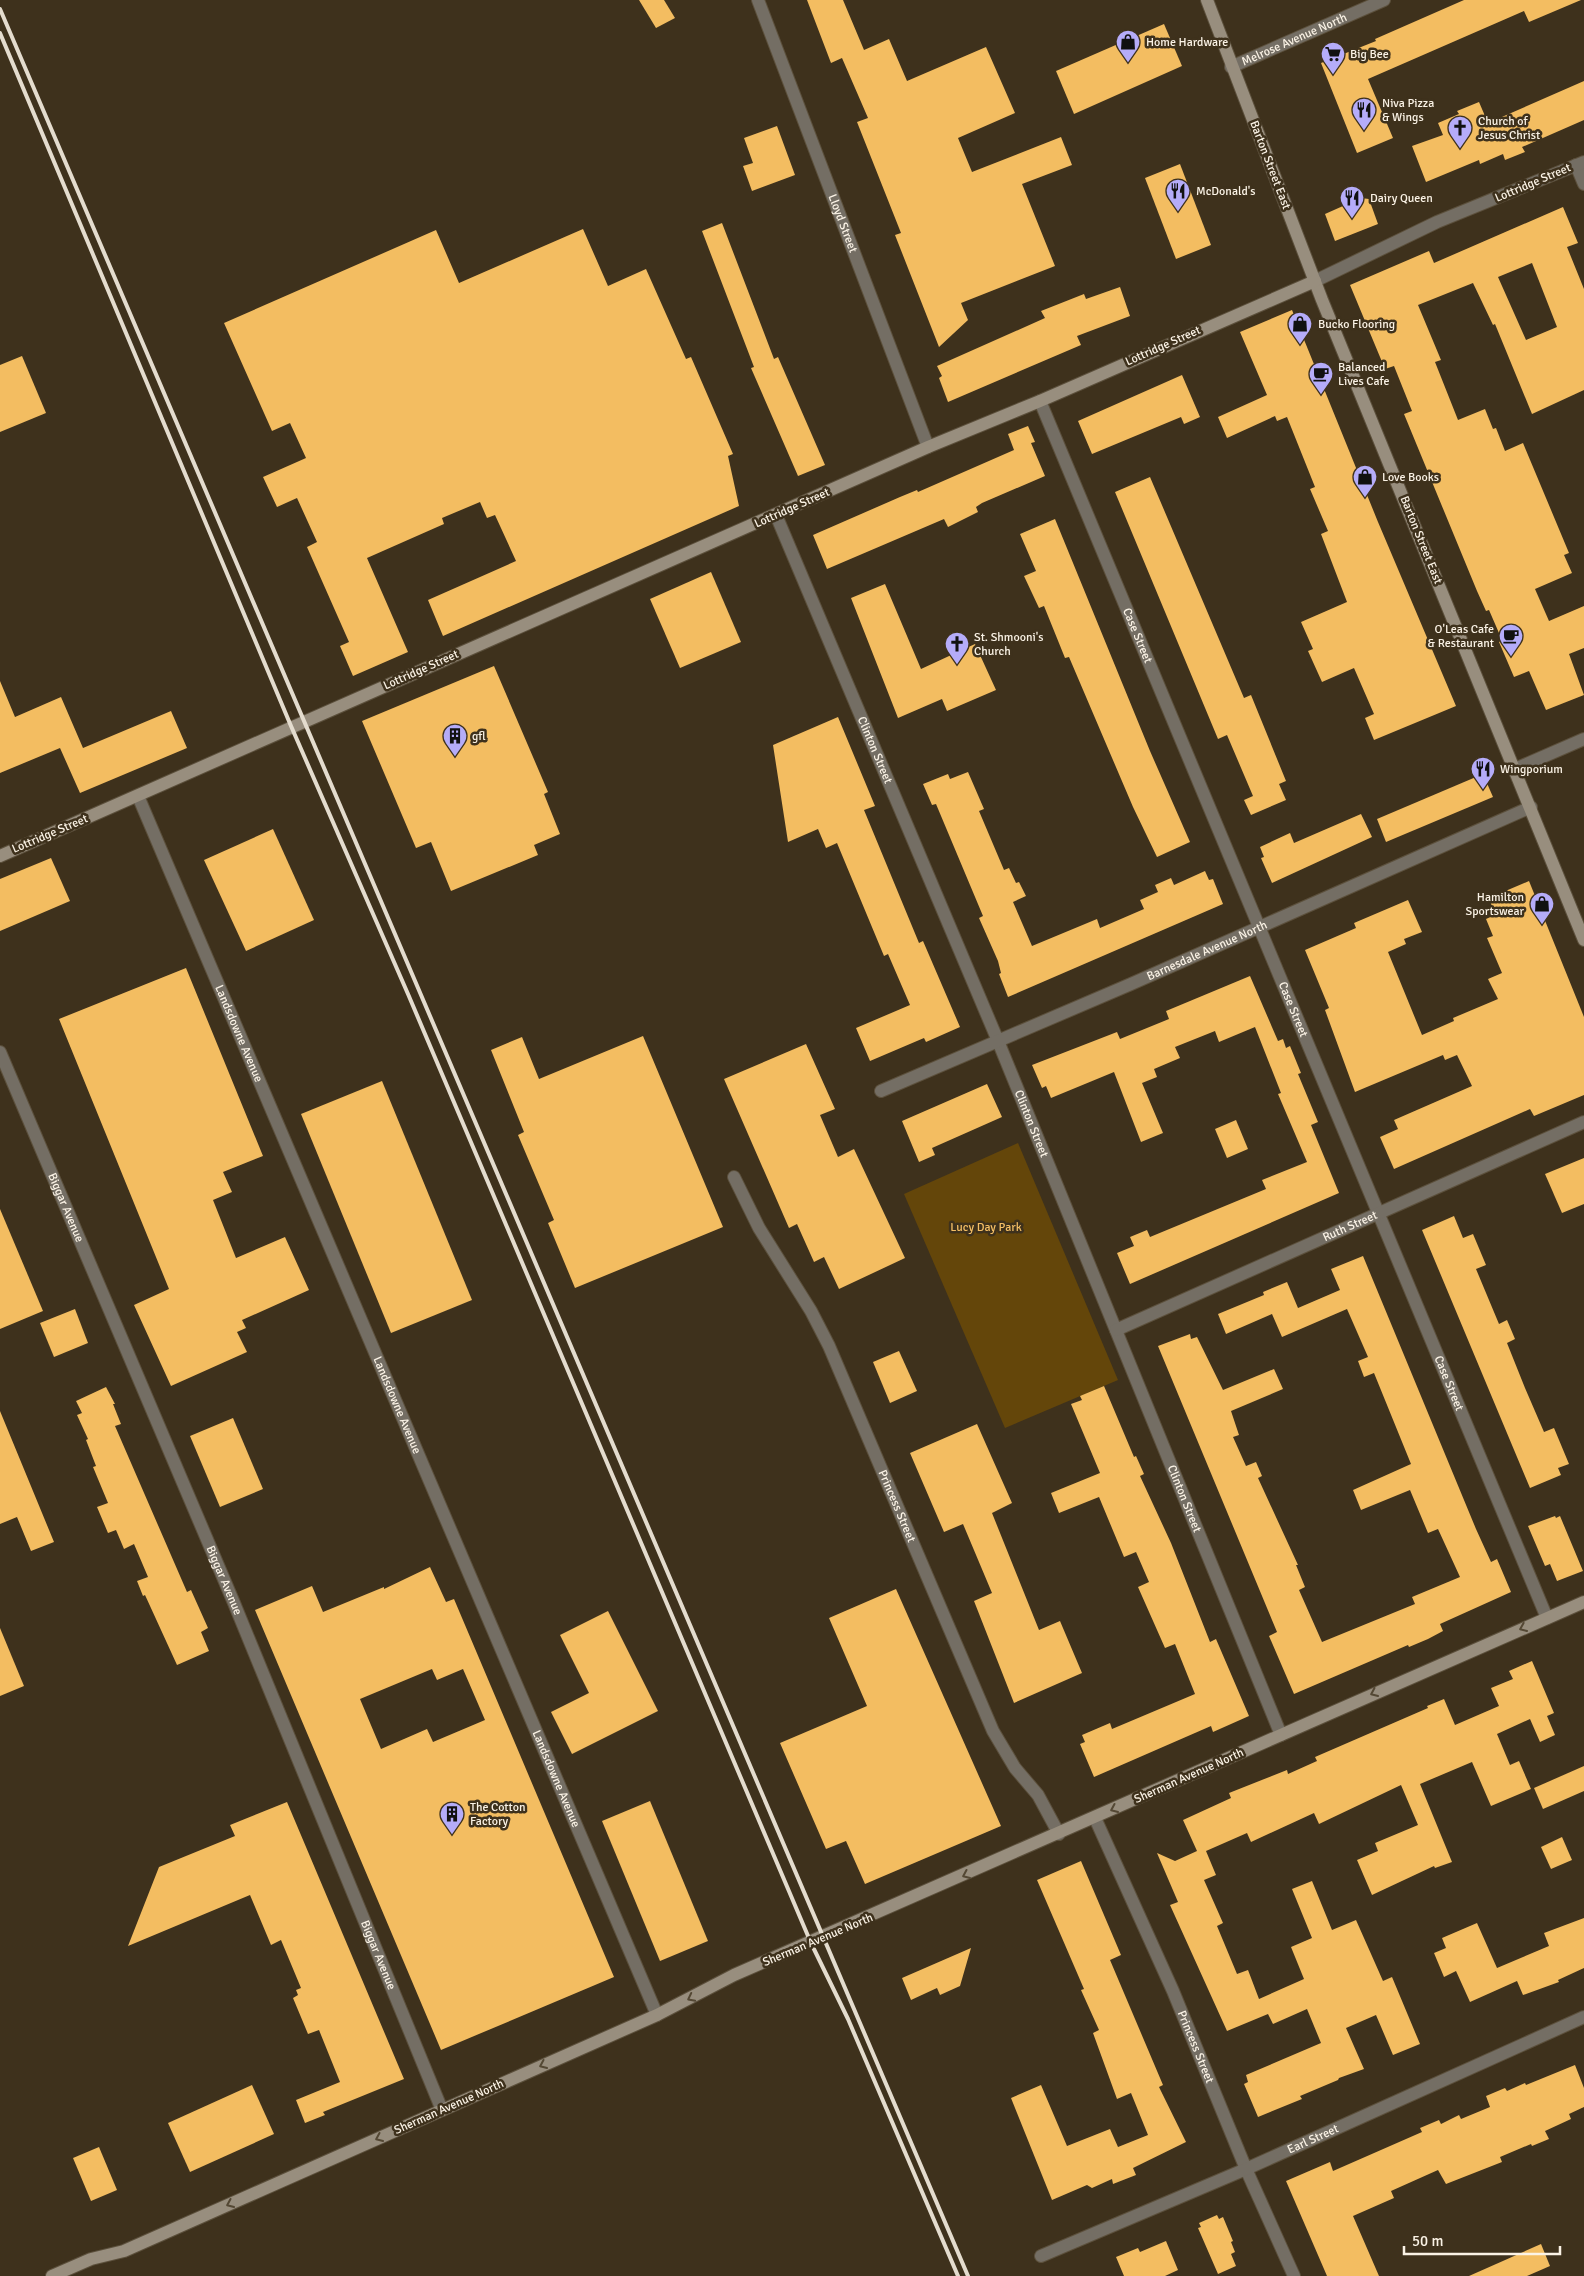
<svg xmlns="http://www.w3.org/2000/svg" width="1584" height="2276" font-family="Signika,sans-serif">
	<rect width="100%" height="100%" fill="#3e311c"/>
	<!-- green -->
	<polygon fill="#64460a" points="1018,1143 1118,1380 1005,1428 904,1194"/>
	<!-- building -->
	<g fill="#f3bd61" fill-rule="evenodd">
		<polygon points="639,0 664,0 675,18 656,28"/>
		<polygon points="807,0 843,0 864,50 889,39 907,81 986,47 1015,113 958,138 972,172 1061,137 1072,165 1022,184 1055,266 961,303 968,320 939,347 895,235 901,233 857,122 868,118 842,58 831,63"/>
		<polygon points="1464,0 1581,0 1529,22 1524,11 1368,79 1393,138 1357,153 1321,63 1376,41 1375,39"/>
		<polygon points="1164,24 1182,66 1074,114 1056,71"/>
		<polygon points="1584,81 1584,120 1522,147 1525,152 1505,160 1503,154 1480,164 1479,160 1426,182 1412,146 1443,135 1438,123 1459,114 1457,111 1479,102 1488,123"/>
		<polygon points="777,126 795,175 752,191 743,166 753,163 744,138"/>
		<polygon points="1180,164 1211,245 1176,259 1145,178"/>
		<polygon points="1361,198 1369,199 1378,224 1335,241 1325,214"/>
		<path d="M1563,207L1578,243L1567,247L1584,289V390L1532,414L1495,324L1493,325L1473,283L1418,305L1441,360L1435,362L1458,420L1485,409L1493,429L1496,428L1505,451L1523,443L1569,553L1564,555L1572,573L1535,589L1549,621L1584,606V648L1569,654L1584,695L1546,710L1529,671L1514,677L1499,642L1502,640L1489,610L1486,611L1477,591L1404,414L1412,411L1394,366L1385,369L1350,285L1429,251L1434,263ZM1532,263L1557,327L1526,340L1498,277Z"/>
		<polygon points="722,223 774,359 778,357 825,465 798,476 751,368 754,367 702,231"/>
		<polygon points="583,229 608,286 646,269 686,359 691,357 733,454 728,456 739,506 443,636 428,600 516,561 495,515 487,518 480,502 442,518 444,524 367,558 408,652 353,676 340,646 349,642 307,547 317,542 297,498 277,507 263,477 306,458 290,423 272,431 224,323 436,230 459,283"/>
		<polygon points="1120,287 1130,316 1077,336 1081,345 948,402 939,378 942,376 937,366 1045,318 1041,311 1084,294 1086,299"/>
		<polygon points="1292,310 1378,522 1456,706 1374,740 1365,718 1374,714 1354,668 1322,682 1308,651 1313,649 1301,622 1347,602 1321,534 1328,531 1310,489 1315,487 1287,417 1277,421 1275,416 1227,438 1218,417 1267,395 1240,332"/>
		<polygon points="22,356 46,413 0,432 0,365"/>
		<polygon points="1182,375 1200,417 1184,424 1181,417 1092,454 1078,421"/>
		<polygon points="1028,426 1035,442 1031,443 1045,476 982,503 976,507 978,512 948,527 944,519 827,569 813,535 900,497 917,490 918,492 1014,450 1008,434"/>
		<polygon points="1150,477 1244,698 1251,695 1286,781 1279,784 1286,800 1251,815 1244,800 1253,796 1227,735 1218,739 1115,492"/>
		<polygon points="1055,519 1150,751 1190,842 1157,857 1133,807 1069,657 1065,658 1044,606 1039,608 1024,576 1036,571 1020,534"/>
		<polygon points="711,572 741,642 680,668 650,599"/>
		<polygon points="885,584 921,669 975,644 996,690 947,711 942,699 898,718 851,598"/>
		<polygon points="494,666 548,792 544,794 560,834 534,845 538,855 451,891 431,842 416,848 362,721"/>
		<polygon points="0,681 15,717 61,697 83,748 171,711 187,748 80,793 60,748 0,773"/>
		<polygon points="838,717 875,806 864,810 919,943 923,941 960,1027 926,1042 924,1038 870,1061 856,1028 910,1005 888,954 884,956 837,843 826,848 818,829 788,842 773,745"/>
		<polygon points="968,772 984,809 979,811 1004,870 1009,868 1016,883 1019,882 1026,896 1013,902 1032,946 1097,919 1100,928 1144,909 1140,900 1158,892 1155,885 1171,878 1174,885 1205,871 1209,880 1213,879 1223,904 1008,997 999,974 1001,973 998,961 979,918 983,916 936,804 932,805 923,784 948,774 950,779"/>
		<polygon points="1483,774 1493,797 1386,842 1377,819"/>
		<polygon points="1361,814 1372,837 1272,883 1261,858 1264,857 1260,847 1290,833 1294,843"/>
		<polygon points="273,829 314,920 246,951 204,860"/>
		<polygon points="51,858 70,901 0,931 0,879"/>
		<polygon points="1529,881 1584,1017 1584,1095 1534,1116 1530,1109 1394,1169 1380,1137 1398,1129 1394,1120 1472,1086 1457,1055 1445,1060 1443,1055 1355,1092 1325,1010 1329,1008 1305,950 1356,928 1354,923 1408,900 1422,932 1404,939 1406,944 1388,952 1422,1035 1454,1021 1453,1018 1498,999 1488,979 1502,973 1487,938 1493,936 1486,919 1495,915 1489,898"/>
		<polygon points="186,968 263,1156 223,1172 232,1192 213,1200 236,1258 285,1237 309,1290 242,1320 246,1328 237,1332 247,1352 171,1386 134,1305 169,1289 59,1019"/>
		<polygon points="1250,976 1278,1041 1283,1039 1286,1048 1290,1046 1301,1073 1298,1074 1318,1122 1311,1125 1339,1193 1130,1284 1117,1253 1134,1246 1130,1237 1147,1230 1150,1237 1266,1189 1262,1180 1307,1162 1278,1094 1281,1093 1255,1027 1219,1042 1215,1031 1175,1047 1180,1058 1154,1069 1157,1077 1142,1083 1163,1133 1141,1142 1114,1072 1051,1098 1046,1086 1042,1088 1032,1065 1117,1032 1120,1039 1169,1019 1166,1011"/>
		<polygon points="643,1036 723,1227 575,1288 548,1223 554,1220 518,1135 524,1132 491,1050 522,1037 539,1079"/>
		<polygon points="806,1044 835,1109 820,1115 838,1157 854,1149 905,1258 839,1289 824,1257 814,1262 797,1224 789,1228 724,1079"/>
		<polygon points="382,1081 472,1300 391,1333 301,1114"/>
		<polygon points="987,1084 1002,1117 932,1148 935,1155 919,1162 902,1121"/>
		<polygon points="1236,1120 1248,1149 1227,1158 1215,1129"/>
		<polygon points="1584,1158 1584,1204 1562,1213 1545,1174"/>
		<polygon points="0,1209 43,1311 0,1329"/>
		<polygon points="1454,1216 1463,1238 1473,1234 1486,1265 1476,1269 1499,1324 1507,1320 1515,1339 1507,1343 1525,1388 1544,1432 1554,1428 1569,1464 1558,1468 1561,1475 1530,1488 1422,1230"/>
		<polygon points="1363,1256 1476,1529 1491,1562 1497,1559 1511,1592 1440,1624 1443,1631 1428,1639 1409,1647 1408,1645 1294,1694 1269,1636 1277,1632 1158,1346 1190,1334 1191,1339 1197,1337 1223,1390 1274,1369 1283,1389 1231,1411 1239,1435 1233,1437 1246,1466 1256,1462 1262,1476 1258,1478 1298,1565 1296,1565 1305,1587 1299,1590 1322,1642 1415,1604 1412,1597 1460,1577 1438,1529 1428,1533 1410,1490 1361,1510 1353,1490 1411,1464 1374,1373 1364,1377 1358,1361 1368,1357 1347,1309 1282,1337 1272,1314 1226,1334 1218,1314 1264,1295 1263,1292 1287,1282 1298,1308 1340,1290 1331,1269"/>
		<polygon points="75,1309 88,1343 54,1357 40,1323"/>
		<polygon points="899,1351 917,1391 890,1403 873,1362"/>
		<polygon points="1104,1386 1134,1457 1136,1456 1144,1474 1140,1476 1171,1543 1210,1642 1216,1639 1249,1716 1213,1732 1211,1726 1094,1777 1080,1744 1085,1742 1082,1735 1110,1723 1112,1729 1195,1694 1175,1644 1165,1648 1138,1587 1149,1582 1136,1552 1124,1557 1099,1497 1059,1513 1051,1493 1100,1473 1071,1404 1082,1400 1080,1396"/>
		<polygon points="106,1387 115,1404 113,1404 121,1424 115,1426 187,1592 191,1590 208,1628 201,1632 209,1651 177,1665 145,1595 143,1596 137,1581 148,1577 134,1544 124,1549 116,1530 108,1533 97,1507 108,1503 93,1467 96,1466 86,1440 88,1439 77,1415 82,1413 76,1401"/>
		<polygon points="0,1411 54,1542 31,1551 17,1517 0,1524"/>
		<polygon points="233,1418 263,1489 220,1507 190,1436"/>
		<polygon points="977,1424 1012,1503 992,1513 1039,1630 1060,1621 1082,1673 1014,1703 974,1601 992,1593 963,1524 944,1532 910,1453"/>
		<polygon points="1555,1516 1556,1518 1560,1516 1583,1571 1557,1581 1550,1564 1545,1566 1528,1526"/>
		<path d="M430,1567L446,1602L454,1599L614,1977L441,2050L255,1610L312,1586L323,1612L384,1587V1589ZM432,1669L437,1680L463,1669L485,1720L433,1742L427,1729L381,1749L360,1699Z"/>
		<polygon points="896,1589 1001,1826 865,1884 846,1841 826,1849 780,1743 867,1706 829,1618"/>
		<polygon points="608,1611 658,1711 572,1754 551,1712 589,1693 560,1635"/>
		<polygon points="0,1628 24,1686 0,1696"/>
		<polygon points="1532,1661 1554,1713 1547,1716 1555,1735 1540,1742 1530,1719 1497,1734 1510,1765 1519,1761 1531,1789 1491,1806 1472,1762 1420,1784 1452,1862 1435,1868 1434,1866 1372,1895 1357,1860 1378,1851 1375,1843 1418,1825 1401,1785 1319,1824 1314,1813 1251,1842 1247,1833 1206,1851 1216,1875 1204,1880 1223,1923 1217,1926 1237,1974 1248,1970 1259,1999 1304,1979 1291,1947 1312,1938 1292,1889 1312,1881 1332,1930 1356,1920 1383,1981 1392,1977 1420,2044 1393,2055 1376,2015 1346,2028 1364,2069 1339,2078 1338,2080 1300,2096 1302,2099 1258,2117 1244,2084 1248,2082 1246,2075 1321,2043 1307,2009 1273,2024 1268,2014 1227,2031 1170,1905 1178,1902 1157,1853 1175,1861 1197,1851 1183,1820 1231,1798 1229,1793 1287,1770 1288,1774 1317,1761 1315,1757 1428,1708 1427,1706 1444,1699 1455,1725 1499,1706 1491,1688 1513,1679 1509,1671"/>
		<polygon points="1584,1766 1584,1791 1543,1809 1534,1788"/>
		<polygon points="650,1801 708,1941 660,1961 602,1821"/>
		<polygon points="287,1802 404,2079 323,2112 325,2115 305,2123 296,2100 340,2082 319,2030 308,2034 293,1998 298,1995 296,1990 301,1988 281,1940 271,1945 250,1895 128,1946 159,1867 235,1836 230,1825"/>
		<polygon points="1562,1837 1572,1860 1551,1869 1541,1847"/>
		<polygon points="1081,1861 1121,1955 1110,1960 1163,2085 1159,2087 1186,2142 1133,2168 1136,2175 1113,2184 1112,2179 1092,2188 1087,2185 1052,2200 1011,2098 1041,2085 1067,2146 1110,2129 1118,2147 1148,2135 1131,2093 1117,2099 1093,2033 1099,2030 1081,1990 1084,1989 1037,1880"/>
		<polygon points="1584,1918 1584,1968 1558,1980 1559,1982 1523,1995 1517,1981 1470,2002 1456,1971 1444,1977 1434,1953 1446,1948 1442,1938 1477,1923 1497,1968 1549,1946 1544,1933"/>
		<polygon points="971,1948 960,1986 940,1995 937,1988 911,2000 902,1978"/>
		<polygon points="1575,2065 1584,2088 1584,2107 1569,2114 1571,2119 1545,2131 1549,2139 1532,2146 1531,2144 1500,2157 1502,2162 1446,2184 1438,2170 1391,2191 1394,2198 1353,2216 1379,2276 1327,2276 1286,2181 1330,2162 1333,2171 1422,2132 1420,2128 1439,2120 1441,2124 1459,2115 1461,2119 1490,2107 1486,2096 1505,2088 1507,2091 1525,2083 1526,2085"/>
		<polygon points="252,2085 274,2134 190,2172 168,2123"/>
		<polygon points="99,2147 117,2190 91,2201 73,2158"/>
		<polygon points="1217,2215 1219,2219 1223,2217 1233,2241 1231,2242 1235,2252 1231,2254 1236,2266 1218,2274 1198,2228 1201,2227 1199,2223"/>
		<polygon points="1166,2241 1178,2270 1165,2276 1124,2276 1116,2257 1138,2248 1140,2252"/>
		<polygon points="1541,2244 1550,2266 1527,2276 1469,2276"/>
	</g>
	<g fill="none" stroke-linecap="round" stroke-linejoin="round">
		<defs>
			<g id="street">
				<path id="s1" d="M758,0L928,447"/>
				<path id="s2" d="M1231,67L1384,0"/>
				<polyline points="1576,165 1584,184"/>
				<polyline points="1315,281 1437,222 1584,162"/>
				<path id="s3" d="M1040,401L1547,1618"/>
				<path id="s4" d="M776,515L998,1041L1281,1735"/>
				<polyline points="1515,769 1584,739"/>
				<path id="s5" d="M138,796L657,2015"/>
				<path id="s6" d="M0,1052L234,1603L442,2110"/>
				<path id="s7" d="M881,1091L1131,984L1531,807"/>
				<path id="s8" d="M734,1177L759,1228L811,1311L829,1346L993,1731L1015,1768L1038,1795L1059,1834"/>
				<path id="s9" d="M1116,1330L1584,1122"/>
				<path id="s10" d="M1095,1818L1173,1991L1246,2169L1294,2276"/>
				<path id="s11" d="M1041,2256L1246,2169L1584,2017"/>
			</g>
			<g id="secondary">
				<polyline points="1207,0 1322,300 1584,940"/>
				<polyline points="0,856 928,447 1040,401 1315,281"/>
				<polyline points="52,2276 91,2259 124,2251 657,2015 734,1975 1584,1602"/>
			</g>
		</defs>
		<!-- street casing -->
		<use href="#street" stroke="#5c503c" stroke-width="14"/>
		<!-- secondary casing -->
		<use href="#secondary" stroke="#5c503c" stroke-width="14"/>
		<!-- street -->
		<use href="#street" stroke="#746e64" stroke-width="12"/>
		<!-- secondary -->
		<use href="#secondary" stroke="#988e7e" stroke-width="12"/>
		<!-- rail -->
		<g stroke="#e4dcce" stroke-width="4">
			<polyline points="0,9 968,2276"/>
			<polyline points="0,33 291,726 408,994 811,1943 848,2019 958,2276"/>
		</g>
	</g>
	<!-- one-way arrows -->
	<defs><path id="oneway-chevron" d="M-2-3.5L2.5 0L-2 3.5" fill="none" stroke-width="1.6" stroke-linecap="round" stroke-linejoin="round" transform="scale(1.25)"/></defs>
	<g stroke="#544834">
		<use href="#oneway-chevron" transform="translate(1523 1628) rotate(157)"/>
		<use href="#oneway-chevron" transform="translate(1374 1693) rotate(156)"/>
		<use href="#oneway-chevron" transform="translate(1114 1809) rotate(156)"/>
		<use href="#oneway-chevron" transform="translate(966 1875) rotate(156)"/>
		<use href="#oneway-chevron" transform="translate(691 1998) rotate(153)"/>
		<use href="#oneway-chevron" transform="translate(543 2065) rotate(156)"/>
		<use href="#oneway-chevron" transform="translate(379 2138) rotate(156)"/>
		<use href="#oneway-chevron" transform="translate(230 2204) rotate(156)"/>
	</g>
	<!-- icons -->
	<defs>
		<symbol id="shop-pin" viewBox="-11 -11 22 30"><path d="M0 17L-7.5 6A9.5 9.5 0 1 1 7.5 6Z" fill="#b5acf9" stroke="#3e311c"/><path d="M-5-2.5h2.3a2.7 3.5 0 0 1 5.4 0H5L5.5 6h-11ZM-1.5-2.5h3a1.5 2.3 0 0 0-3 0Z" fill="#111"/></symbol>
		<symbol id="supermarket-pin" viewBox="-11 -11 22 30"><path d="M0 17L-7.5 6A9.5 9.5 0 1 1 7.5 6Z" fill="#b5acf9" stroke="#3e311c"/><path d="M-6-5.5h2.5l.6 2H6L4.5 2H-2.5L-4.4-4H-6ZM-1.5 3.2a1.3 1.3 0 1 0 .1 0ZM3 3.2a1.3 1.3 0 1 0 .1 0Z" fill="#111"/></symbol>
		<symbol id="restaurant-pin" viewBox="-11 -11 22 30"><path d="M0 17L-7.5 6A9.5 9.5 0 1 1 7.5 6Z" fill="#b5acf9" stroke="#3e311c"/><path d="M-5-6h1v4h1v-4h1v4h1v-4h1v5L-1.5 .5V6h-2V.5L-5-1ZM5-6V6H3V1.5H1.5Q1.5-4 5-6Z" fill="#111"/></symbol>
		<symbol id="church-pin" viewBox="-11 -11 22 30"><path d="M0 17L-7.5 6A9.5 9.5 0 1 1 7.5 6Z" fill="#b5acf9" stroke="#3e311c"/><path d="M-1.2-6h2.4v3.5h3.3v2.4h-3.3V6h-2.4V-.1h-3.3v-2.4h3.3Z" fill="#111"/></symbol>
		<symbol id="cafe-pin" viewBox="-11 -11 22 30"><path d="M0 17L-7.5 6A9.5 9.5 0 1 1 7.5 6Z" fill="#b5acf9" stroke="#3e311c"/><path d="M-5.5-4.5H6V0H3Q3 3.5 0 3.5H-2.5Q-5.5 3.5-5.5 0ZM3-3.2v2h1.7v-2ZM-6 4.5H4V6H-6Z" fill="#111"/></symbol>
		<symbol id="building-pin" viewBox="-11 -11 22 30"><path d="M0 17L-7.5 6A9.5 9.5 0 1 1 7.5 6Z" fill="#b5acf9" stroke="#3e311c"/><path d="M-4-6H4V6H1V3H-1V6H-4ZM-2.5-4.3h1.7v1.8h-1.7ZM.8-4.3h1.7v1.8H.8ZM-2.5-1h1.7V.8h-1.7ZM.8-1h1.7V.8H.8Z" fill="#111"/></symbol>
	</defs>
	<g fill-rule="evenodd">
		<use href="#shop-pin" x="1114" y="28" width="28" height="38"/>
		<use href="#supermarket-pin" x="1319" y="40" width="28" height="38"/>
		<use href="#restaurant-pin" x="1350" y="96" width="28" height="38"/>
		<use href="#church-pin" x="1446" y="114" width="28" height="38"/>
		<use href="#restaurant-pin" x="1164" y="177" width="28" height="38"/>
		<use href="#restaurant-pin" x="1338" y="184" width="28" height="38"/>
		<use href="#shop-pin" x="1286" y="310" width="28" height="38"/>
		<use href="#cafe-pin" x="1307" y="360" width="28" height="38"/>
		<use href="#shop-pin" x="1351" y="463" width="28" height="38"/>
		<use href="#cafe-pin" x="1497" y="622" width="28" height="38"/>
		<use href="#church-pin" x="943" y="630" width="28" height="38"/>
		<use href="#building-pin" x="441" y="722" width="28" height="38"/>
		<use href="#restaurant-pin" x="1469" y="755" width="28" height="38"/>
		<use href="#shop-pin" x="1528" y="890" width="28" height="38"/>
		<use href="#building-pin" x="438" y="1800" width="28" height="38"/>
	</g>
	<g text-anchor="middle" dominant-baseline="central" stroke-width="5" stroke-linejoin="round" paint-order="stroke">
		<!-- street labels -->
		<g font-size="12" fill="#fbf3e6" stroke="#3e311c">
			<text stroke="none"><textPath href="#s2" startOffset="69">Melrose Avenue North</textPath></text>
			<text transform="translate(1270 165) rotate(69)">Barton Street East</text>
			<text transform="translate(1533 183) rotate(-23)">Lottridge Street</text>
			<text stroke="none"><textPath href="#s1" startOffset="239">Lloyd Street</textPath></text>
			<text transform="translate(1163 346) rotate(-24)">Lottridge Street</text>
			<text transform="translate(792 508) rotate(-24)">Lottridge Street</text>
			<text transform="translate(1421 540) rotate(68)">Barton Street East</text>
			<text stroke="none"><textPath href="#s3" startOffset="254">Case Street</textPath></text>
			<text transform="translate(421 670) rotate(-24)">Lottridge Street</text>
			<text stroke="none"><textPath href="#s4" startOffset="255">Clinton Street</textPath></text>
			<text transform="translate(50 834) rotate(-23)">Lottridge Street</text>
			<text stroke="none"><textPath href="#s7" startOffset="355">Barnesdale Avenue North</textPath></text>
			<text stroke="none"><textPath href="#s3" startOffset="659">Case Street</textPath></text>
			<text stroke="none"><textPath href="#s5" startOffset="258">Landsdowne Avenue</textPath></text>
			<text stroke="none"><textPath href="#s4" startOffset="660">Clinton Street</textPath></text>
			<text stroke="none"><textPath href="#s6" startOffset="169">Biggar Avenue</textPath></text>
			<text stroke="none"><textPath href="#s9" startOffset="256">Ruth Street</textPath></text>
			<text stroke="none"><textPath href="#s3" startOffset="1064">Case Street</textPath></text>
			<text stroke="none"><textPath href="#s5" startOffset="662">Landsdowne Avenue</textPath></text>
			<text stroke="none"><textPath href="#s4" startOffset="1065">Clinton Street</textPath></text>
			<text stroke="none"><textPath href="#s8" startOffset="368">Princess Street</textPath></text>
			<text stroke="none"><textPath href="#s6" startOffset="574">Biggar Avenue</textPath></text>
			<text transform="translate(1189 1776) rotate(-24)">Sherman Avenue North</text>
			<text stroke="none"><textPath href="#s5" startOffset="1068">Landsdowne Avenue</textPath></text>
			<text transform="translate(818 1940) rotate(-23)">Sherman Avenue North</text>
			<text stroke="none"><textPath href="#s6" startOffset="979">Biggar Avenue</textPath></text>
			<text stroke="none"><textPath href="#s10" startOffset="250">Princess Street</textPath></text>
			<text transform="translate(449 2107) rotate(-24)">Sherman Avenue North</text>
			<text stroke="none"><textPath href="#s11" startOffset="296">Earl Street</textPath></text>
		</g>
		<!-- poi labels -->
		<g font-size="12" fill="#fbf3e6" stroke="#3e311c" text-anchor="start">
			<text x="1146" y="42">Home Hardware</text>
			<text x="1350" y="54">Big Bee</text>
			<text x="1382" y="103">Niva Pizza<tspan x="1382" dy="14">&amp; Wings</tspan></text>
			<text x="1478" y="121">Church of<tspan x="1478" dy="14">Jesus Christ</tspan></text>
			<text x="1196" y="191">McDonald's</text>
			<text x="1370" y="198">Dairy Queen</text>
			<text x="1318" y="324">Bucko Flooring</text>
			<text x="1338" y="367">Balanced<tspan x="1338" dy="14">Lives Cafe</tspan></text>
			<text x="1382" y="477">Love Books</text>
			<text x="1494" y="629" text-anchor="end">O'Leas Cafe<tspan x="1494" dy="14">&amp; Restaurant</tspan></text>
			<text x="974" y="637">St. Shmooni's<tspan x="974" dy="14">Church</tspan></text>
			<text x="472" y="736">gfl</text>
			<text x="1500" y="769">Wingporium</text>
			<text x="1524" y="897" text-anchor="end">Hamilton<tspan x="1524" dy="14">Sportswear</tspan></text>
			<text x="470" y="1807">The Cotton<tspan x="470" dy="14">Factory</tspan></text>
		</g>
		<!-- park labels -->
		<g font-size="12" fill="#f5bf65" stroke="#3e311c">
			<text x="986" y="1227">Lucy Day Park</text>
		</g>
	</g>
	<!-- scale -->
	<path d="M1404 2246v8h156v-8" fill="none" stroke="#fbf3e6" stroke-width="2.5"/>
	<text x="1412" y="2246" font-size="15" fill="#fbf3e6" stroke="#3e311c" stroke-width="4" paint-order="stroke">50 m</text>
</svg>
